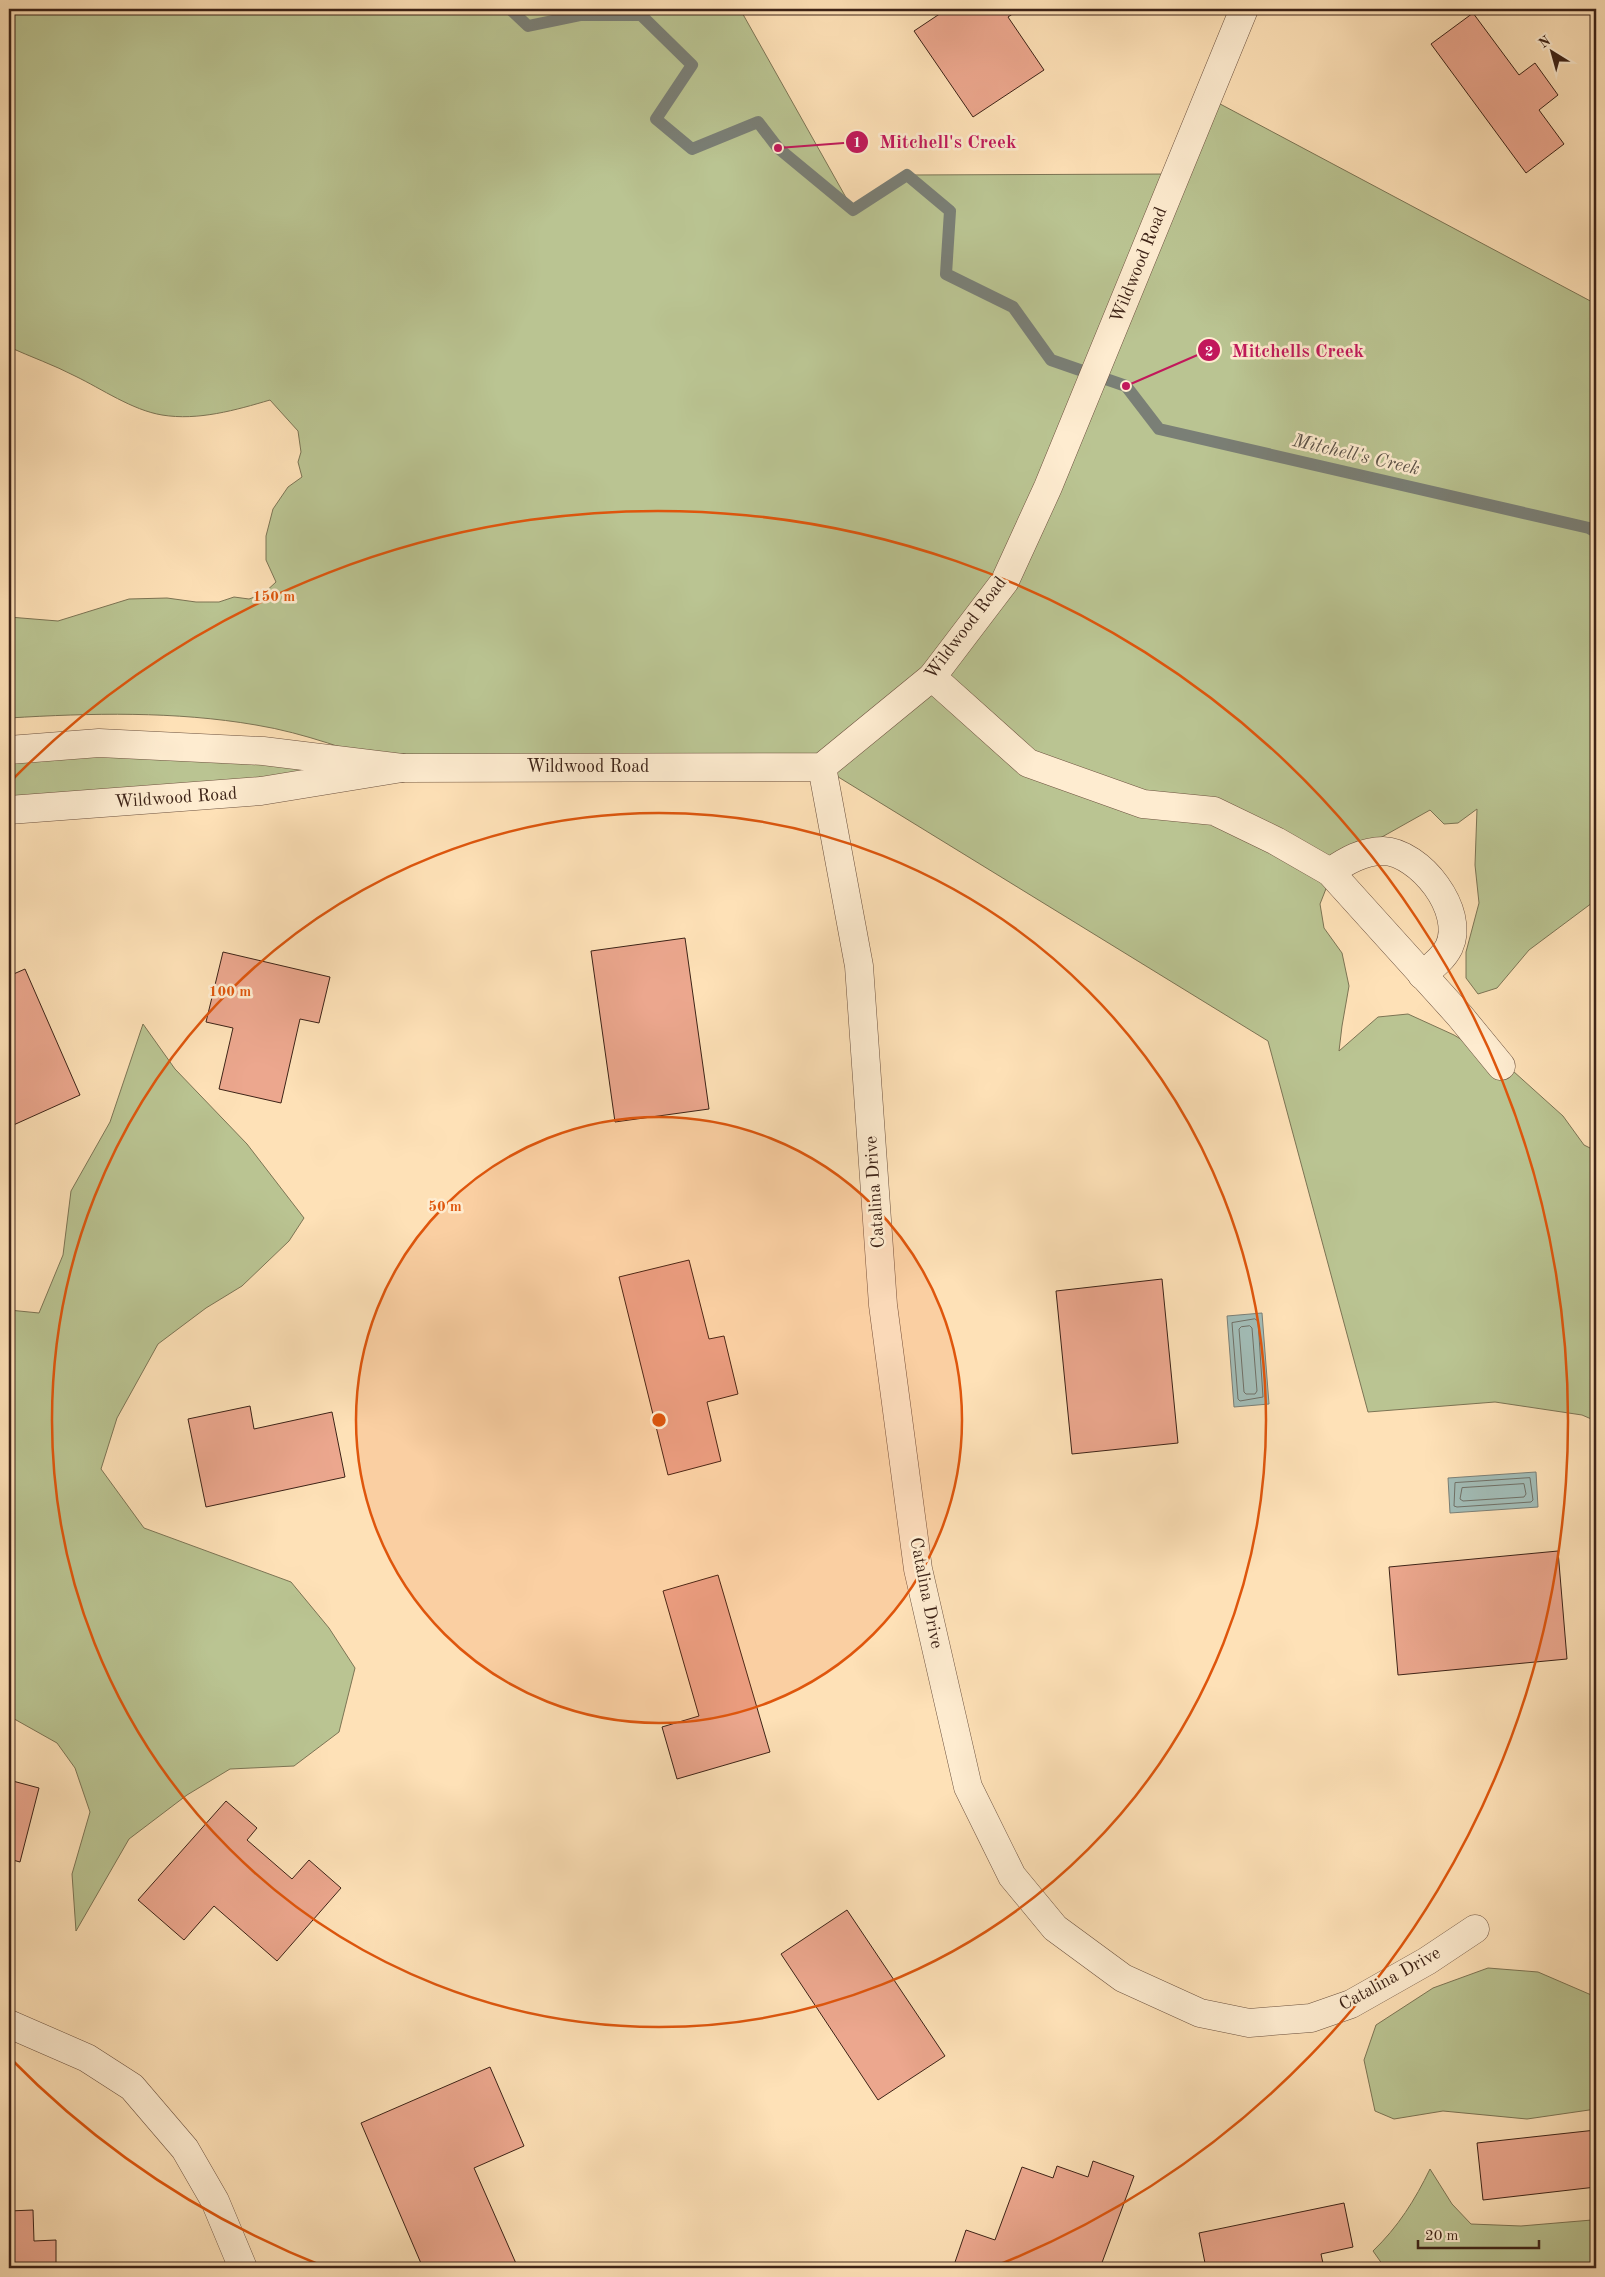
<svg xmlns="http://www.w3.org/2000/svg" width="1605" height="2277" font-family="'Old Standard TT',serif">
	<rect width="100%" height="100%" fill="#fee1b7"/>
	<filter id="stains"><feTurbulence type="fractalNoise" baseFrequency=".004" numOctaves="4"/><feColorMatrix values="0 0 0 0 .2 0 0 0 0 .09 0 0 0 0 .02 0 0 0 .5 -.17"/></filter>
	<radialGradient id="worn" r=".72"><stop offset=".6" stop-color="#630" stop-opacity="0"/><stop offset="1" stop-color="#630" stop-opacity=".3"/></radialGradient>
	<!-- green -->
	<g fill="#bac492" stroke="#7c7454">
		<path d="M9,9H740L853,210L907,175L1175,174L1207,97L1596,304V900L1529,950L1497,988L1478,994L1466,978V952L1479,903L1475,865L1477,809L1458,823L1444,824L1430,810L1357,851L1329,881L1320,904L1324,928L1342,953L1349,986L1342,1026L1339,1051L1378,1017L1408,1014L1454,1035L1513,1071L1563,1116L1584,1145L1596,1151V1421L1582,1415L1495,1402L1368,1412L1268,1041L822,767L402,768L9,810V750L398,767C351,751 305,733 256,725C175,711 91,713 9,718V617L58,621L129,599L167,598L196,602H219L234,597L249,599L263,594L276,582L266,560V536L273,509L288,487L302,477L298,462L301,452L298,431L270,400C236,410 198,421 162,415C132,410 102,389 75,376C54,365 31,357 9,347Z"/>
		<polygon points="143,1024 175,1069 247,1144 304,1218 289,1241 242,1286 206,1308 158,1344 117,1418 101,1469 144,1528 291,1582 329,1628 355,1668 339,1732 294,1766 230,1769 187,1795 129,1839 76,1931 72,1874 90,1812 75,1768 57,1743 9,1716 9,1310 39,1313 63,1255 71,1191 110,1122"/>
		<polygon points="1488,1968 1538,1972 1596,1997 1596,2109 1527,2119 1443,2111 1394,2119 1375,2111 1364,2060 1376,2025 1433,1988"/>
		<path d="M1430,2169L1452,2204L1471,2224L1521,2226L1592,2220L1596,2218V2268H1385L1373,2251C1398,2227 1415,2200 1430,2169Z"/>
	</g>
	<!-- water -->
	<g fill="#a2bcb6" stroke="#7a7f76">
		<polygon points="1262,1313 1269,1404 1234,1407 1227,1316"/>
		<polygon points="1536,1472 1538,1507 1450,1513 1448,1478"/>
	</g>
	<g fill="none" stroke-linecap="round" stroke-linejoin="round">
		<!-- shore -->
		<g stroke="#707066" stroke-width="1">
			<polygon points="1255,1319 1258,1321 1263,1397 1240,1401 1238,1399 1232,1323"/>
			<polygon points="1250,1326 1252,1328 1257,1391 1255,1394 1246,1394 1244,1392 1239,1329 1241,1327"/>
			<polygon points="1530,1478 1533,1500 1531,1502 1457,1507 1454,1506 1455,1483"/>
			<polygon points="1524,1484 1526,1494 1524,1497 1463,1501 1460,1499 1462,1488"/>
		</g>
		<!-- stream -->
		<polyline stroke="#7a7f76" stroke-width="12" points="510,9 528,26 581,15 641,15 692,65 656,119 692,149 758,122 778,148 853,210 907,175 950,211 946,274 1013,307 1051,360 1126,386 1159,429 1589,528 1596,532"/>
	</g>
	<!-- building -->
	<g fill="#eca78e" stroke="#3d2317">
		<polygon points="947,9 1020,9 1008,17 1044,70 973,117 914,31"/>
		<polygon points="1473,13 1519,75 1535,63 1558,95 1539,110 1564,144 1526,173 1431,44"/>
		<polygon points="685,938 709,1109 615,1122 591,951"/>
		<polygon points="223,952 330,977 319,1023 300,1019 281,1103 219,1089 233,1028 206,1022"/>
		<polygon points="25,969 80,1095 9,1127 9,976"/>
		<polygon points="689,1260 709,1339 724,1336 738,1394 707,1402 721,1461 668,1475 619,1277"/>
		<polygon points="1162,1279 1178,1443 1072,1454 1056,1291"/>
		<polygon points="250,1406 254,1429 332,1412 345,1477 206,1507 188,1419"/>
		<polygon points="1558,1551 1567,1659 1398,1675 1389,1567"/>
		<polygon points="718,1575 770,1752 677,1779 662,1727 699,1716 663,1591"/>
		<polygon points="9,1780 39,1788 20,1862 9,1859"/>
		<polygon points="226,1801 257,1828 247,1840 292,1879 309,1860 341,1888 277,1961 214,1906 184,1940 138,1900"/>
		<polygon points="847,1910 945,2056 878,2100 781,1954"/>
		<polygon points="490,2067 524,2146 474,2168 518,2268 423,2268 361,2123"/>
		<polygon points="1596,2130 1596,2187 1483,2200 1477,2143"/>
		<polygon points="1093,2161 1134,2176 1100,2268 953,2268 966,2230 995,2240 1022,2167 1053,2178 1057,2166 1088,2177"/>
		<polygon points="1344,2203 1353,2247 1321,2254 1324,2268 1206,2268 1199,2233"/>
		<polygon points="33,2210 34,2241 56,2240 56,2268 9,2268 9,2211"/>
	</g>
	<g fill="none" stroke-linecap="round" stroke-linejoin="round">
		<defs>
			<g id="minor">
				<polyline points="932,677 1028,763 1143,804 1214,811 1276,841 1330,872 1460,1016 1501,1066"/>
				<polyline points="9,750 99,743 263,751 402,768 261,791 9,810"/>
				<polyline points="822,767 859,966 883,1305 918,1569 968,1787 1012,1876 1055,1928 1123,1978 1200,2013 1249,2023 1311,2018 1351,2004 1427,1961 1475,1929"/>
				<polyline points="402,768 822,767 932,677 1005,581 1048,487 1244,9"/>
				<path d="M1330,872C1346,861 1363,851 1383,851C1420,852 1466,911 1449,947C1443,959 1432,967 1422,975"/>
				<polyline points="9,2024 87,2058 132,2087 185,2149 215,2201 243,2268"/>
			</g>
		</defs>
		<!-- minor casing -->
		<use href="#minor" stroke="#6d523f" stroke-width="29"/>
		<!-- minor -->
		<use href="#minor" stroke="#feecd0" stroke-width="28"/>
	</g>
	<!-- distance rings -->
	<circle cx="659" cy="1420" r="303" fill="#df560d" fill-opacity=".12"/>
	<g fill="none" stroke="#df560d" stroke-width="2.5">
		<circle cx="659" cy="1420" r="303"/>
		<circle cx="659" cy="1420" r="607"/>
		<path d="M325 2267A910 910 0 0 1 10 2058M10 782A910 910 0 1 1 993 2267"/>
	</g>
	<g text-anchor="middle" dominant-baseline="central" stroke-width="5" stroke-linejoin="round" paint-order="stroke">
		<!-- street labels -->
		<g font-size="18" fill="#3d2317" stroke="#feecd0">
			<text transform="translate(1139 265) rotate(-68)">Wildwood Road</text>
			<text transform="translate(966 628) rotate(-53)">Wildwood Road</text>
			<text x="588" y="767">Wildwood Road</text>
			<text transform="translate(176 798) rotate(-4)">Wildwood Road</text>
			<text transform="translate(875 1192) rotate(-94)">Catalina Drive</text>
			<text transform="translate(926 1593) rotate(79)">Catalina Drive</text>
			<text transform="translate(1390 1979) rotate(-29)">Catalina Drive</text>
		</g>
		<!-- water labels -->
		<g font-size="19" font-style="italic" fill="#5b5147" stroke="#feecd0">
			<text transform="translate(1356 456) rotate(13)">Mitchell's Creek</text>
		</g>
	</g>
	<circle cx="659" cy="1420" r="8" fill="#df560d" stroke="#feecd0" stroke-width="2.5"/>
	<g font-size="15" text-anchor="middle" font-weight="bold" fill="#df560d" stroke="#feecd0" stroke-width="5" stroke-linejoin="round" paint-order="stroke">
		<text x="274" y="601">150 m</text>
		<text x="230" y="996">100 m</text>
		<text x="445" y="1211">50 m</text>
	</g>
	<!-- callouts -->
	<path fill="none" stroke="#c2185b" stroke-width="2" d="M778 148L857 142M1126 386L1209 350"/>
	<g fill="#c2185b" stroke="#feecd0" stroke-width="2">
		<circle cx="778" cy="148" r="5"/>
		<circle cx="1126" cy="386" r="5"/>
		<circle cx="857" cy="142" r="12"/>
		<circle cx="1209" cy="350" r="12"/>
	</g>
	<g font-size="15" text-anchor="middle" font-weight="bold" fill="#fff">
		<text x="857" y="147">1</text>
		<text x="1209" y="356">2</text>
	</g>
	<g font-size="19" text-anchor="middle" font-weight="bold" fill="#c2185b" stroke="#feecd0" stroke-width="5" stroke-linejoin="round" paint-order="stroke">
		<text x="948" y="148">Mitchell's Creek</text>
		<text x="1298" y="357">Mitchells Creek</text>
	</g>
	<!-- margin -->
	<rect width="1605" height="2277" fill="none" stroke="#fee1b7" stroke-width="30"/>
	<rect x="10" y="10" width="1585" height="2257" fill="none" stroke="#3d2317" stroke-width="2.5"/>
	<rect x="15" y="15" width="1575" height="2247" fill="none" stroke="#3d2317"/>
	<!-- north arrow -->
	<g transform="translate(1552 52) rotate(323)" stroke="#feecd0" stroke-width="4" paint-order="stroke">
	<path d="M0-4L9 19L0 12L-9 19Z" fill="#3d2317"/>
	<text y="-8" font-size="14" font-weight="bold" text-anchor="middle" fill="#3d2317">N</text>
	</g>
	<!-- scale -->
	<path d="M1418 2240v8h121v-8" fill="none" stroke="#3d2317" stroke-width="2.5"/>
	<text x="1425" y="2240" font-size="15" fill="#3d2317" stroke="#feecd0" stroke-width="4" paint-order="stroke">20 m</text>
	<rect width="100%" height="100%" filter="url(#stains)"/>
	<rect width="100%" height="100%" fill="url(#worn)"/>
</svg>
